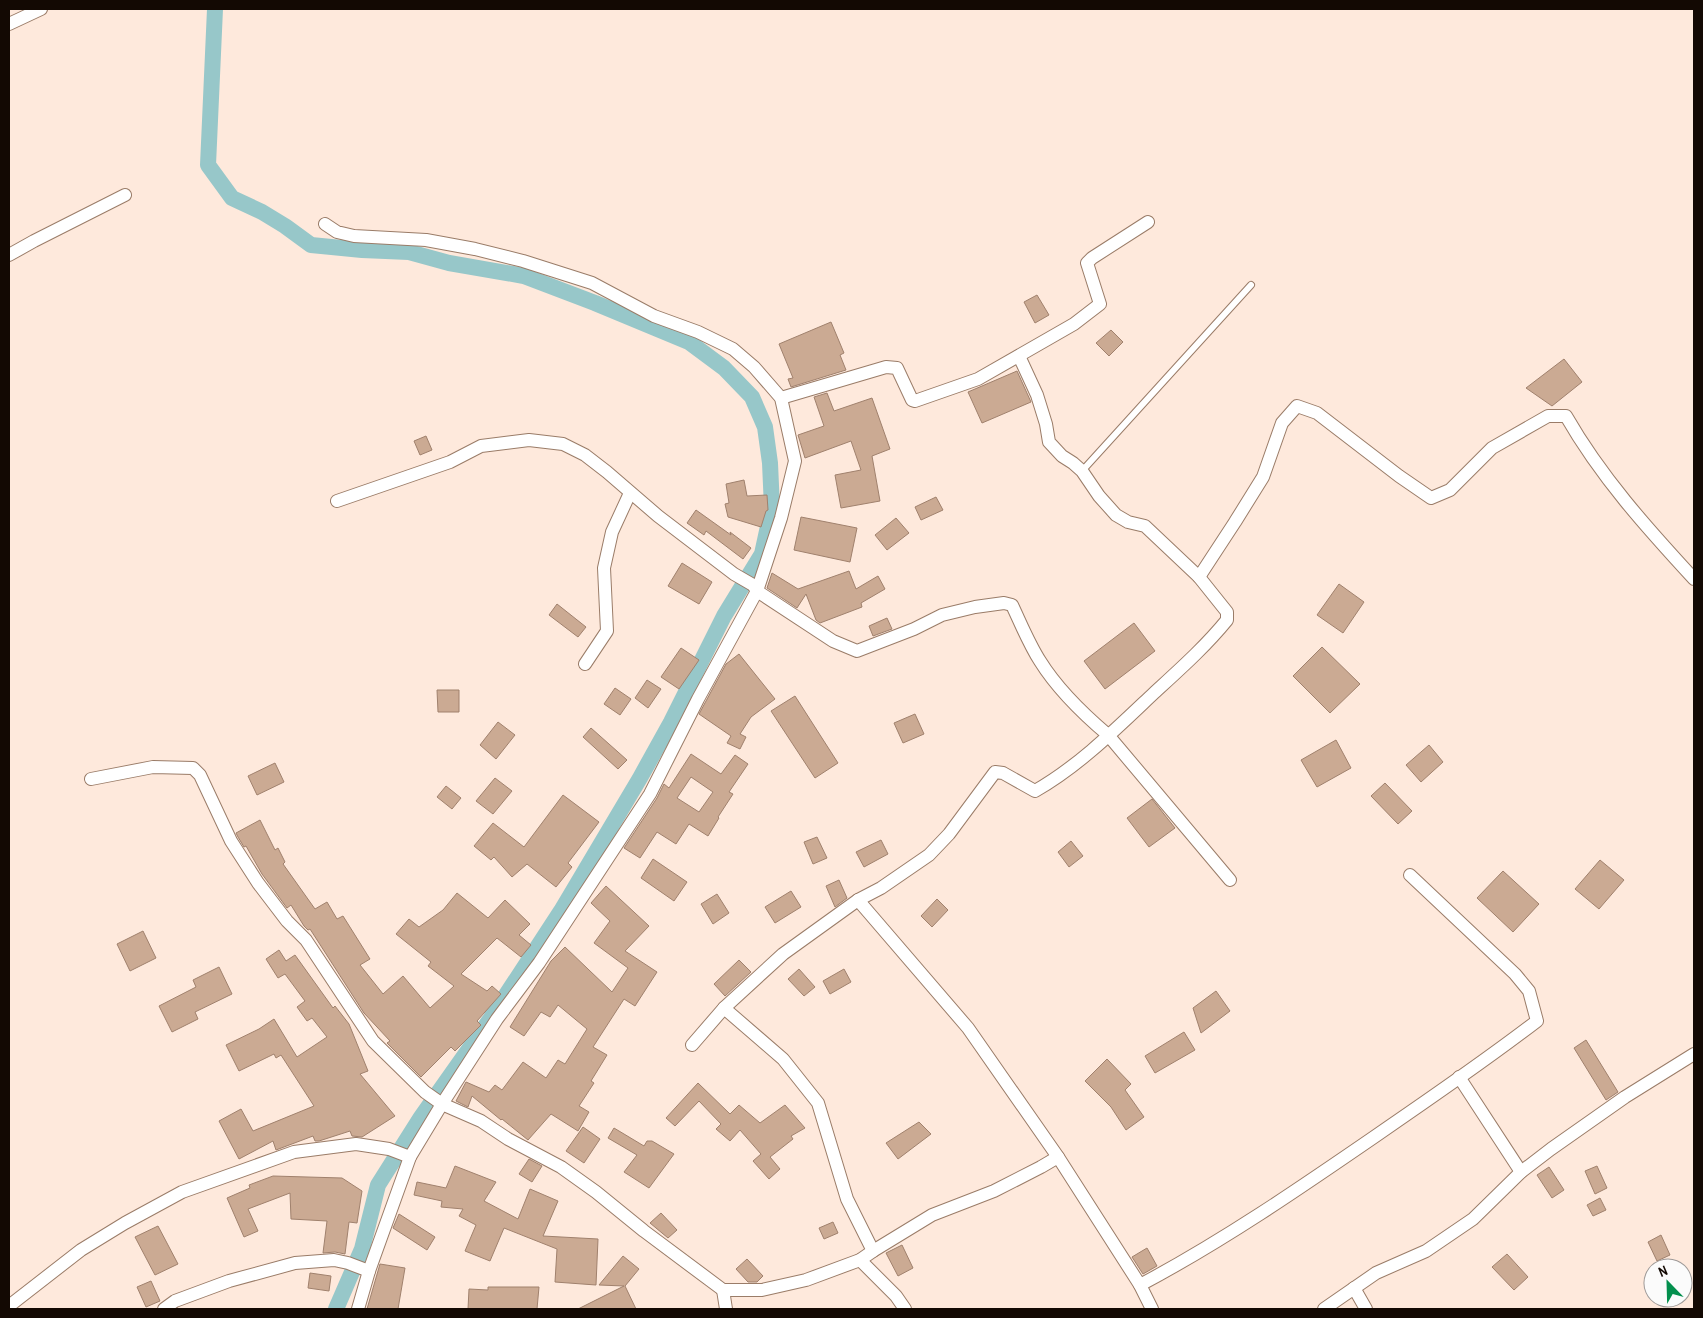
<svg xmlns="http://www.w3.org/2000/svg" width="1703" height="1318" font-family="'Archivo Narrow',sans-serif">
	<rect width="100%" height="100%" fill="#fee9dc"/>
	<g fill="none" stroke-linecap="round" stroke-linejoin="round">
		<!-- canal -->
		<polyline stroke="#97c7c9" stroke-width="16" points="215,9 208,165 232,198 262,212 285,226 311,245 362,250 409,252 449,263 524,276 595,303 689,342 724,368 752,397 765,427 770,463 772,508 762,554 724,616 671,722 640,778 561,911 491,1018 421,1117 378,1185 362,1249 336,1309"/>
	</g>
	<!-- building -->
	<g fill="#cbaa93" stroke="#a0816d" fill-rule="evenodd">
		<polygon points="1037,295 1049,315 1035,323 1024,302"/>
		<polygon points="831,322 844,353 840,355 846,370 791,387 788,379 793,378 779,344"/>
		<polygon points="1111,330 1123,342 1109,356 1096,343"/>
		<polygon points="1564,359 1582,382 1552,406 1526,388"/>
		<polygon points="1017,371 1031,402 982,423 968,392"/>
		<polygon points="827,393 834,411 872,398 890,449 872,456 880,501 841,508 835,475 861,470 851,441 805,458 798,435 824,426 814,397"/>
		<polygon points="426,436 432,450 420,455 414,441"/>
		<polygon points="744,480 747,496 767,495 768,510 766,511 761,527 728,517 725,504 729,503 726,484"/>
		<polygon points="936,497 943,510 921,520 915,507"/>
		<polygon points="696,510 731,535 730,532 751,548 743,559 706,531 704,535 687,523"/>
		<polygon points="801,517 857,528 850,562 794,550"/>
		<polygon points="896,518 909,533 887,550 875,535"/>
		<polygon points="682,563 712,582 699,604 668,586"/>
		<polygon points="849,571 856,589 878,576 885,589 861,603 862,607 820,623 816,620 806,594 797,608 767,588 772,573 798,589"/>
		<polygon points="1339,584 1364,602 1343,633 1317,615"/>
		<polygon points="557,604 586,627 578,637 549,615"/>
		<polygon points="887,618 892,629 873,636 869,626"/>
		<polygon points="1134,623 1155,651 1105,689 1084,661"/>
		<polygon points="1322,647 1360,684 1330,713 1293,676"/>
		<polygon points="681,648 699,660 679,689 661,677"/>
		<polygon points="739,654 775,699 751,717 740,734 746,737 740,749 727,743 731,736 699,714 726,664"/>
		<polygon points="647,680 661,689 648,708 635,698"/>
		<polygon points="615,688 631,699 620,715 604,704"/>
		<polygon points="437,690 459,690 459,712 438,712"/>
		<polygon points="795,696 838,763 815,778 771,711"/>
		<polygon points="915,714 924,734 903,743 894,723"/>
		<polygon points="498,722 515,735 496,759 480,745"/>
		<polygon points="591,728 627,760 618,769 583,737"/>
		<polygon points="1336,740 1351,768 1317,787 1301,760"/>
		<polygon points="1429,745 1443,762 1421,782 1406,765"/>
		<path d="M691,754L721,774L735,755L748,764L729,792L733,794L718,817L719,818L708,836L689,824L676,844L657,832L640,858L624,848L657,798L664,784L669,788ZM691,777L713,792L699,812L677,798Z"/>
		<polygon points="275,763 284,782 257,795 248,776"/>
		<polygon points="495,778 512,791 493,814 476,801"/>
		<polygon points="1385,783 1412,811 1398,824 1371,796"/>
		<polygon points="446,786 461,798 452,809 437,797"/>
		<polygon points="563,795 599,822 568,863 572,867 556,887 527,864 512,877 494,857 491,860 474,846 493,823 524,847"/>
		<polygon points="1152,799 1175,828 1149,847 1127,818"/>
		<polygon points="260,820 275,850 278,848 285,862 283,864 315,909 327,902 337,919 343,916 370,959 360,965 383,994 403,976 430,1008 454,986 428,966 431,962 396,934 409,919 419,927 443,910 457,893 488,918 505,900 530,924 519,935 531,945 521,957 497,938 461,974 487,991 492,986 501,994 477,1021 481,1025 455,1051 451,1047 421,1077 387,1043 390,1041 364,1013 310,929 308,930 304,926 291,905 287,908 262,874 246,846 244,847 238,837 236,833"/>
		<polygon points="817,837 827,858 813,864 804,842"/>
		<polygon points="881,840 888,854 864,867 856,852"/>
		<polygon points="1071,841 1083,856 1069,867 1058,852"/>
		<polygon points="653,859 687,882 674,901 641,878"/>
		<polygon points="1600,860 1624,880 1599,909 1575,889"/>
		<polygon points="1503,871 1539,904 1513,932 1477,898"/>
		<polygon points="839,880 847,898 835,907 826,886"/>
		<polygon points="606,886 649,926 625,951 657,972 635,1006 624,999 593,1047 607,1055 591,1081 594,1083 579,1106 589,1112 578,1131 551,1114 528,1140 502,1119 501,1120 472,1096 468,1107 456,1101 466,1082 489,1092 495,1085 502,1090 523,1062 546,1078 558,1060 565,1064 587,1029 558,1005 550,1017 541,1012 524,1036 510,1027 551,961 565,947 612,992 628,968 594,943 610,921 591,903"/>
		<polygon points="791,891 801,907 775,923 765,907"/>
		<polygon points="717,894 729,913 713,924 701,904"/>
		<polygon points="937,899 948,910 932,927 921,916"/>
		<polygon points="143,931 156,958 130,971 117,944"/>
		<polygon points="279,950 286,961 295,955 333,1008 335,1006 349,1024 368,1071 360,1074 395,1116 362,1137 352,1136 350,1131 319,1141 315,1141 313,1136 276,1150 273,1141 239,1159 219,1121 241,1109 253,1131 314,1106 281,1055 276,1058 274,1054 239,1071 226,1045 259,1029 274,1019 297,1057 327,1037 312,1018 307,1021 297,1007 305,1001 285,974 278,978 266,959"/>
		<polygon points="739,960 751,972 725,996 714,984"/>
		<polygon points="219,967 232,994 195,1012 198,1019 172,1032 159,1006 196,987 193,980"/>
		<polygon points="799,969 815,987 804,996 788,979"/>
		<polygon points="844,969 851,982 830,994 823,981"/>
		<polygon points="1216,991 1230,1011 1201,1033 1193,1008"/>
		<polygon points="1184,1032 1195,1050 1155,1073 1145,1056"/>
		<polygon points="1586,1040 1618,1092 1606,1100 1574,1048"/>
		<polygon points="1107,1059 1131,1084 1125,1090 1144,1117 1126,1130 1111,1107 1085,1081"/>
		<polygon points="698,1083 730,1114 739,1105 760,1123 785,1105 805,1128 791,1136 793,1139 770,1157 780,1169 769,1179 753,1161 761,1154 740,1130 730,1141 716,1129 721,1124 699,1101 675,1126 666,1118"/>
		<polygon points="919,1122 931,1134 898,1159 886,1143"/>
		<polygon points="583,1127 600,1139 584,1163 566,1151"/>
		<polygon points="614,1128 644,1146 647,1141 652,1141 674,1154 649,1188 624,1172 637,1155 608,1138"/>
		<polygon points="529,1159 542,1166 532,1182 519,1174"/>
		<polygon points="455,1166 496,1182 484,1201 518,1219 530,1189 558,1201 543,1236 598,1239 596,1285 555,1282 557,1249 504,1228 490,1261 465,1251 476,1225 459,1216 463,1209 441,1207 442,1201 414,1195 417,1182 446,1188"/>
		<polygon points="1597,1166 1607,1188 1595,1194 1585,1171"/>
		<polygon points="1549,1167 1564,1190 1552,1198 1537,1175"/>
		<polygon points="273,1176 342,1178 362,1191 357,1223 349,1222 345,1254 335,1252 323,1253 327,1221 291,1219 290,1193 248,1209 258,1231 244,1237 227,1198 250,1188 249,1185"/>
		<polygon points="1600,1198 1606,1210 1593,1216 1587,1205"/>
		<polygon points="661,1213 677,1230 668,1238 650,1223"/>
		<polygon points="399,1214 435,1237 427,1250 393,1228"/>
		<polygon points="833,1222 838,1233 824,1239 819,1228"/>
		<polygon points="158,1226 178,1264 155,1275 135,1237"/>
		<polygon points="1661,1235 1670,1255 1657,1261 1648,1242"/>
		<polygon points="902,1245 913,1268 898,1276 886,1253"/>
		<polygon points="1147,1248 1157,1266 1143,1274 1132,1257"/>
		<polygon points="1507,1254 1528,1277 1514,1290 1492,1267"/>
		<polygon points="623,1256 639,1269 625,1286 636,1309 578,1309 624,1286 599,1285"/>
		<polygon points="747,1259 763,1276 757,1282 748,1282 736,1269"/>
		<polygon points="380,1264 405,1268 398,1309 367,1309"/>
		<polygon points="310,1273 331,1276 329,1291 308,1288"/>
		<polygon points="151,1281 160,1301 146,1307 137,1287"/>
		<polygon points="488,1287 539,1287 537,1309 468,1309 469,1289 488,1290"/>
	</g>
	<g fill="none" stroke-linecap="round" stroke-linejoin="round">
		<defs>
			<polyline id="service" points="1082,471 1251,285"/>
			<g id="minor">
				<polyline points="9,24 41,9"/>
				<polyline points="325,224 337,232 354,236 426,240 475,249 523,261 592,283 654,316 698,332 733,349 754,367 781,398 795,461 781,518 757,591 698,699 650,794 539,963 497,1019 442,1104 410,1157 369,1271 358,1309"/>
				<polyline points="9,255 34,241 125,195"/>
				<polyline points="781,398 886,367 897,368 912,400 915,401 978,379 1074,324 1100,304 1087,263 1092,258 1148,222"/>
				<path d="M337,501L450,462L481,446L529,440L563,444L585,455L607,472L658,516L734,574L753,585L757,591L833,641L857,651L914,629L942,615L975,607L1004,603L1012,605C1021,624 1029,644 1040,661C1058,690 1082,713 1108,735L1230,880"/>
				<path d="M1199,577L1235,522L1263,477L1282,423L1297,406L1317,413L1399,476L1431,498L1450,490L1492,448L1548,416H1566C1601,477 1647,528 1694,579"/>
				<polyline points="585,664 607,631 604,568 612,532 630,493"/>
				<polyline points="91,779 153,767 193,768 200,775 231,841 258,883 287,921 306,940 373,1041 425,1092 442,1104 481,1121 508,1139 561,1167 596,1192 644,1231 723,1290 762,1290 806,1280 860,1260 873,1251 932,1215 994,1191 1041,1167 1058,1157"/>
				<polyline points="858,900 968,1028 1058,1157 1140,1285 1152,1309"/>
				<polyline points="724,1008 783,1059 818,1103 847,1199 873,1251"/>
				<path d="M692,1045L724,1008L783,954L858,900L881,888L929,855L949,834L995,772L1003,773L1035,791C1079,766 1117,728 1154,693C1179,670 1205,647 1227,620V612L1199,577L1145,526L1128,522L1116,515L1099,496L1082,471L1073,463L1062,456L1049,442L1046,424L1037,395L1019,356"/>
				<polyline points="1459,1077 1521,1172"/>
				<polyline points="860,1260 896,1296 905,1309"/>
				<path d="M1140,1285C1223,1241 1300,1188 1377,1135C1431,1098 1485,1061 1537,1021L1529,991L1515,974L1410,875"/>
				<polyline points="1354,1288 1366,1309"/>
				<polyline points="723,1290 726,1309"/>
				<polyline points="9,1306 81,1250 125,1223 182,1192 294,1152 356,1144 389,1149 410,1157"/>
				<polyline points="164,1309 175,1301 229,1281 295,1263 334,1260 348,1263 369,1271"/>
				<polyline points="1324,1309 1376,1273 1426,1251 1473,1219 1521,1172 1551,1149 1625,1097 1694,1054"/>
			</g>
		</defs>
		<!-- service casing -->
		<use href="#service" stroke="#9a7c68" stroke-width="8"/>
		<!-- minor casing -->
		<use href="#minor" stroke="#9a7c68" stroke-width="14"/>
		<!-- service -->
		<use href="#service" stroke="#fff" stroke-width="6"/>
		<!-- minor -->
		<use href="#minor" stroke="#fff" stroke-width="12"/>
	</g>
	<!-- border -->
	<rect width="1703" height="1318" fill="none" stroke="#130903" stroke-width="20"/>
	<!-- north arrow -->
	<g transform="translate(1668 1283) rotate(337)"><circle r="24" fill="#fbfbfb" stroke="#9e9a98"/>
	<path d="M0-4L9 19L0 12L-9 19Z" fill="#038f4d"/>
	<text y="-8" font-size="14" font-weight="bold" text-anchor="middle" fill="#130903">N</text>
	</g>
</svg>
